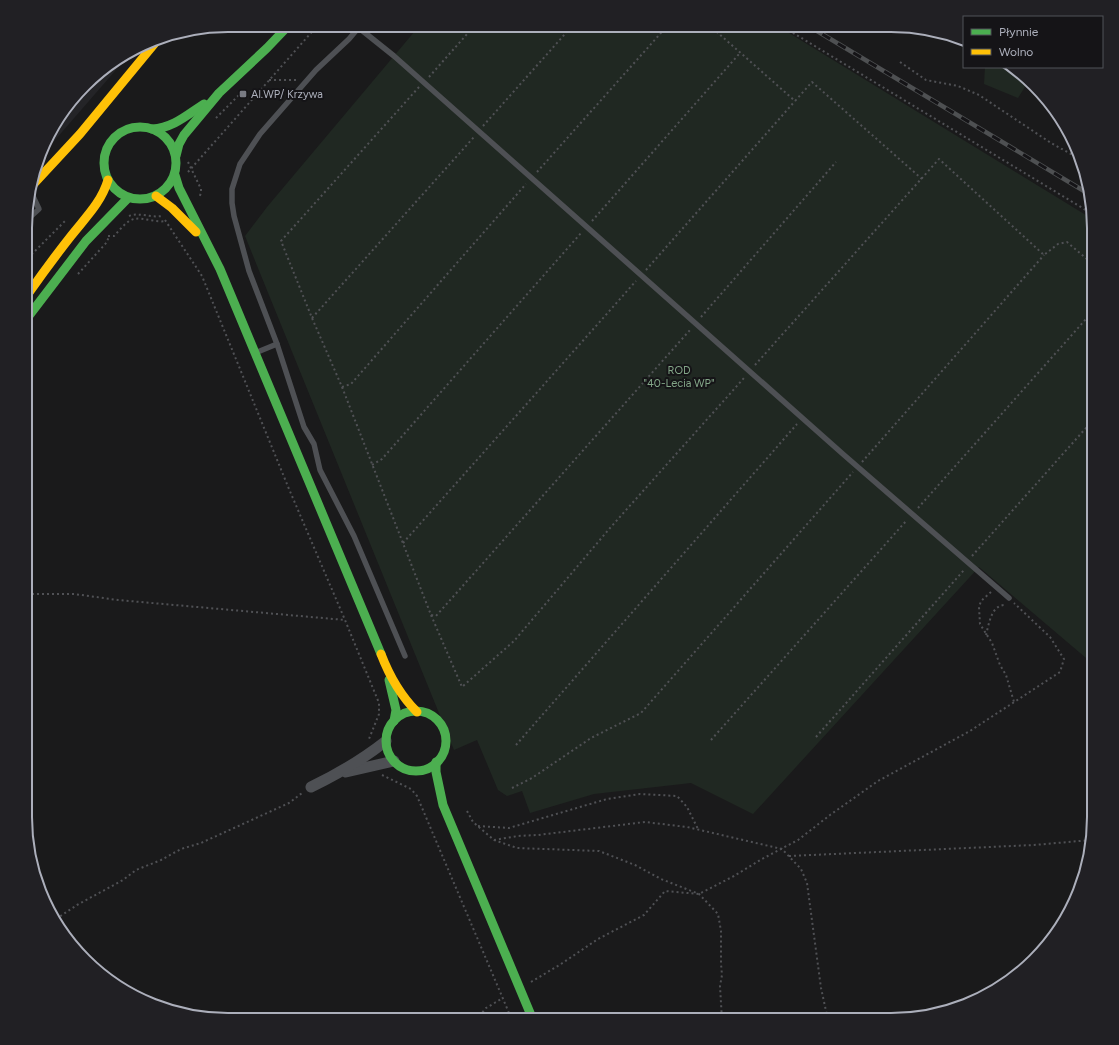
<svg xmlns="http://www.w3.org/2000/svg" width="1119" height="1045" font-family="Figtree,sans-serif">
	<rect width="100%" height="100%" fill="#1a1a1b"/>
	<!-- built -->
	<polygon fill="#242427" points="128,56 42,155 52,127 94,75"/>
	<!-- green -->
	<g fill="#202822">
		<polygon points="420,25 776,25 1094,220 1094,652 1086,658 979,567 753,814 691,783 594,794 530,813 522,791 507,796 498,790 477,740 454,750 245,236 267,207"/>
		<polygon points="985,67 1008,67 1028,82 1018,98 984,84"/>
	</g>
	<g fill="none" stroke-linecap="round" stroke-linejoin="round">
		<!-- path -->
		<g stroke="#505155" stroke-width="2" stroke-dasharray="2 3" stroke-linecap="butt">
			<polyline points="709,25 795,101 812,82 922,179"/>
			<polyline points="780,25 1094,215"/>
			<polyline points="900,62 926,80 958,86 979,95 1051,143 1080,159"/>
			<polyline points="429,77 475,25"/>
			<polyline points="269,80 296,80"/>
			<polyline points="419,87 281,241 312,318 342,387 431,615 436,616 690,330"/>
			<polyline points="216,118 243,91"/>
			<polyline points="483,126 573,25"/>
			<polyline points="188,162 201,189 201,193 199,198"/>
			<polyline points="188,172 318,25"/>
			<polyline points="537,172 668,25"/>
			<path d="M129,216C139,212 151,218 162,216"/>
			<polyline points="165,220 202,276 289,489 345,620 379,703 379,714 369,739"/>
			<polyline points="592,221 740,53"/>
			<path d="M108,236H114C120,230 126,221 134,219C143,217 156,223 166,221"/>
			<polyline points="28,258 66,220"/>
			<polyline points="646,270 795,101"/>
			<polyline points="78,274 107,242 109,236"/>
			<polyline points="701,317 836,162"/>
			<polyline points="312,318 474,137"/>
			<polyline points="755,365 939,159 1044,255 1058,244 1067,242 1094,265"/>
			<polyline points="342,387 351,384 526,184"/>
			<polyline points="862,462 1044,255"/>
			<polyline points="372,465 382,459 581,233"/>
			<polyline points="918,508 1094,310"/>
			<polyline points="403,543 636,281"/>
			<polyline points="972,556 1094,419"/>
			<polyline points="991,592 981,601 979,607 980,624 992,643 1000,665 1006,675 1014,702"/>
			<polyline points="27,594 74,594 118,600 345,620"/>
			<polyline points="431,615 462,687 514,641 610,528 744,378"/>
			<path d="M986,635C989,624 991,606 1004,605"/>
			<polyline points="816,737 964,570"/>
			<polyline points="711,740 907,520"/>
			<polyline points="516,745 797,424"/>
			<polyline points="382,775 411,789 417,796 512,1020"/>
			<polyline points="512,788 532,778 591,738 641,713 853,472"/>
			<polyline points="467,811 473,822 494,840 517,848 599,851 635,865 661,879 699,894 718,914 721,931 721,964 722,975 720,986 722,1020"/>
			<polyline points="478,826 509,828 607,799 640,794 677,796 687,807 698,829"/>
			<polyline points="494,840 518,836 538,835 645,822 687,827 782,849 801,869 807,883 821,988 828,1020"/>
			<polyline points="789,856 1034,845 1091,840"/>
			<polyline points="56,919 77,905 123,880 136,870 161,860 181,849 201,843 289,803 302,793"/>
			<polyline points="531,982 561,964 598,939 644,915 665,891 699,894 734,876 762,859 798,840 830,815 878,781 970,731 1060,672 1064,659 1050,637 1014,603"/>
			<polyline points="476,1020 486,1008 503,998"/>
		</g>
		<!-- lane -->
		<g stroke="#4e5054" stroke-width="5.5">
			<polyline points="360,26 349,39 316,70 260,134 240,164 232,189 232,203 234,216 249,271 277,344 304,427 314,444 320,470 354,536 405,656"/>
			<polyline points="359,28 394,56 844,455 1009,598"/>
			<polyline points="29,218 39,209 30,190"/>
			<polyline points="255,353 277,344"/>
		</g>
		<!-- street -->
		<g stroke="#4e5054" stroke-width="11">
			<polyline points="346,772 394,761"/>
			<path d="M311,787C338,774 363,759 386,741"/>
		</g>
		<!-- fast -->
		<g stroke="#4caf50" stroke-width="9">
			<circle cx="140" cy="163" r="36"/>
			<path d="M152,129C173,128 187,115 204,104"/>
			<polyline points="176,156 179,144 184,135 219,93 267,48 289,25"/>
			<polyline points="175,175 179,188 220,269 381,654"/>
			<polyline points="28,317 86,241 128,198"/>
			<polyline points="389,680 396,710 394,721"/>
			<circle cx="416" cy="741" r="30"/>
			<polyline points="436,762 436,772 443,805 533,1020"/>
		</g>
		<!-- slow -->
		<g stroke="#ffc107" stroke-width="9">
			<polyline points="29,189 80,134 160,37"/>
			<polyline points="156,196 172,208 196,232"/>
			<path d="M28,294C42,274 56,255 71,236C85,218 101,203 108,180"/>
			<path d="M381,654C389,675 401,696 417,712"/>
		</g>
		<defs>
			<polyline id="rail" points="807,25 1089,194"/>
		</defs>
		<!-- rail casing -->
		<use href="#rail" stroke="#4e5052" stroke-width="4.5"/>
		<!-- rail -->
		<use href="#rail" stroke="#151417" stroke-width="3" stroke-dasharray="9" stroke-linecap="butt"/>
	</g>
	<!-- markers -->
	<rect fill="#797b83" stroke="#151417" stroke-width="1.5" x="239" y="90" width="8" height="8" rx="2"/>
	<g text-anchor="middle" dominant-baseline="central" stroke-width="4" stroke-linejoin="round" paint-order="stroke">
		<!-- poi labels -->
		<g font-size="11" fill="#acafbb" stroke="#151417" text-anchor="start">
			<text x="251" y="94">Al.WP/ Krzywa</text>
		</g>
		<!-- park labels -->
		<g font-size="11" fill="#83a688" stroke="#151417">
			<text x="679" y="370">ROD<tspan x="679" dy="13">"40-Lecia WP"</tspan></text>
		</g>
	</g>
	<!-- crop -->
	<path d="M0 0H1119V1045H0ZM228 32H891A196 196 0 0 1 1087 228V817A196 196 0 0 1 891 1013H228A196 196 0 0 1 32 817V228A196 196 0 0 1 228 32Z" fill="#212024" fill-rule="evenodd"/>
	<path fill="none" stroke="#acafbb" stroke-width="2" d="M228 32H891A196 196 0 0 1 1087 228V817A196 196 0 0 1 891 1013H228A196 196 0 0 1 32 817V228A196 196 0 0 1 228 32Z"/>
	<!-- legend -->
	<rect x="963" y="16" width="140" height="52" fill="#151417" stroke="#515259"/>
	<rect x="971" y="29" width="20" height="6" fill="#4caf50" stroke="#515259"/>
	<text x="999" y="36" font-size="12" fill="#acafbb">Płynnie</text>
	<rect x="971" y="49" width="20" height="6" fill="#ffc107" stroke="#515259"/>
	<text x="999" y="56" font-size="12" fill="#acafbb">Wolno</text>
</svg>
